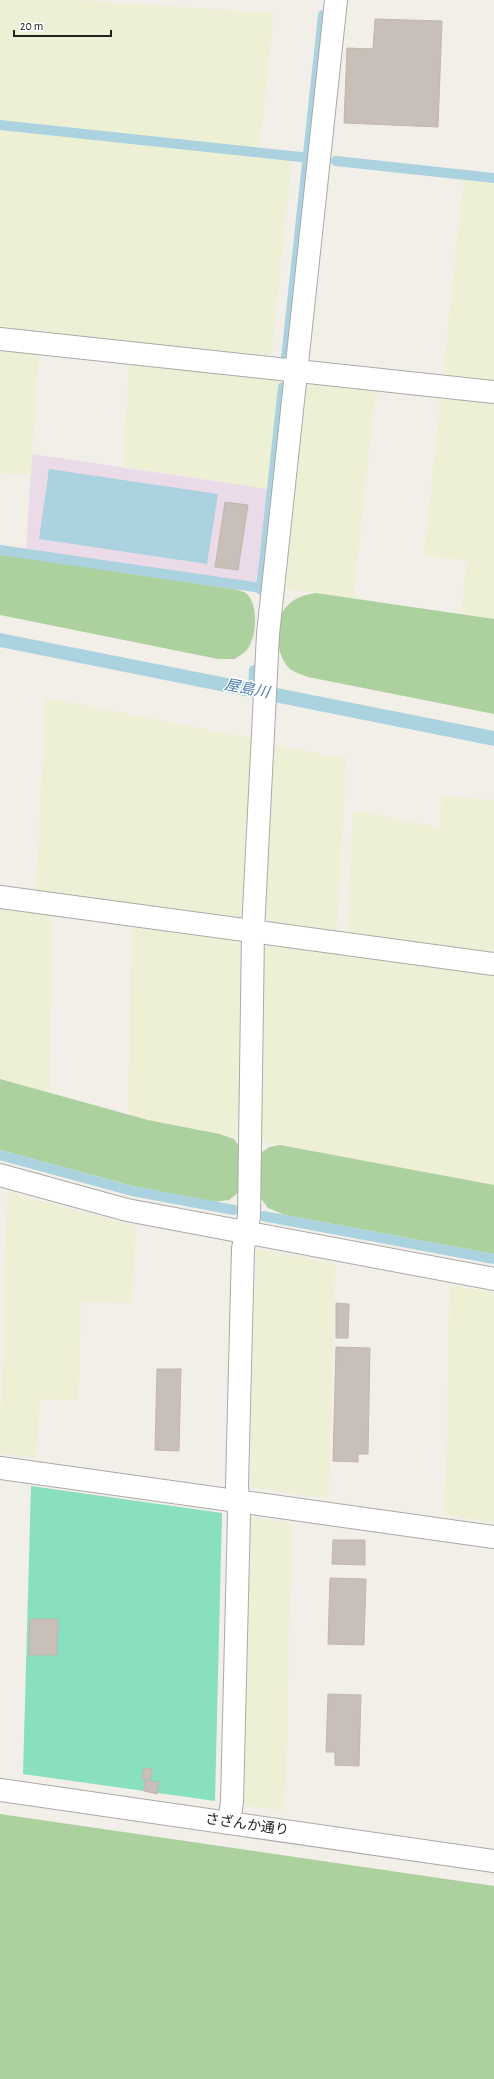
<svg xmlns="http://www.w3.org/2000/svg" width="494" height="2079" font-family="'Alegreya Sans','Noto Sans JP',sans-serif">
	<rect width="100%" height="100%" fill="#f2efe9"/>
	<!-- industrial -->
	<polygon fill="#ebdbe8" points="32,454 269,489 259,586 26,551"/>
	<!-- farmland -->
	<g fill="#eef0d5">
		<polygon points="0,0 72,0 274,13 259,150 0,122"/>
		<polygon points="0,128 292,159 271,359 0,330"/>
		<polygon points="464,177 494,180 494,383 443,377"/>
		<polygon points="0,349 39,353 31,475 0,473"/>
		<polygon points="129,363 281,379 269,489 123,467"/>
		<polygon points="315,383 376,389 353,599 283,588 304,392"/>
		<polygon points="441,396 494,402 494,619 461,615 467,560 424,556"/>
		<polygon points="46,698 255,739 247,911 237,919 36,892"/>
		<polygon points="270,744 346,759 337,933 271,924 261,913"/>
		<polygon points="442,796 494,800 494,954 347,934 353,810 440,828"/>
		<polygon points="0,906 51,913 50,1093 0,1079"/>
		<polygon points="131,924 236,939 246,949 243,1138 148,1120 129,1115"/>
		<polygon points="270,943 494,973 494,1185 258,1141 260,952"/>
		<polygon points="7,1192 135,1226 133,1303 81,1302 78,1400 39,1399 37,1458 0,1453"/>
		<polygon points="256,1249 335,1264 329,1499 250,1487"/>
		<polygon points="450,1285 494,1293 494,1522 445,1515"/>
		<polygon points="249,1517 292,1523 285,1811 242,1805"/>
	</g>
	<!-- forest -->
	<g fill="#add19e">
		<path d="M0,554L234,589C237,590 243,591 246,593C259,604 257,637 247,650C244,653 239,656 235,659H218L0,615Z"/>
		<path d="M316,593L494,619V714L308,677C303,675 293,672 289,668C275,654 273,619 288,605C296,597 305,595 316,593Z"/>
		<polygon points="0,1079 148,1120 220,1134 234,1139 241,1149 239,1192 229,1200 214,1202 133,1186 0,1150"/>
		<polygon points="280,1145 494,1185 494,1254 285,1215 268,1208 260,1197 261,1153 269,1147"/>
		<polygon points="0,1814 494,1886 494,2079 0,2079"/>
	</g>
	<!-- pitch -->
	<polygon fill="#88e0be" points="31,1486 222,1513 215,1801 23,1774"/>
	<!-- water -->
	<g fill="#aad3df">
		<polygon points="49,469 218,494 207,564 39,539"/>
		<polygon points="0,633 494,731 494,746 0,647"/>
	</g>
	<g fill="none" stroke-linecap="round" stroke-linejoin="round">
		<!-- stream -->
		<g stroke="#aad3df" stroke-width="10">
			<polyline points="0,125 310,158"/>
			<polyline points="336,161 494,178"/>
			<polyline points="286,358 323,15"/>
			<polyline points="0,550 261,588"/>
			<polyline points="261,590 283,387"/>
			<polyline points="253,691 254,670"/>
			<polyline points="0,1155 132,1191 234,1210"/>
			<polyline points="263,1216 494,1259"/>
		</g>
	</g>
	<!-- building -->
	<g fill="#c7bfb8" stroke="#c4b6ab">
		<polygon points="375,19 442,21 438,127 344,123 347,48 373,49"/>
		<polygon points="225,502 248,505 238,570 215,567"/>
		<polygon points="336,1303 349,1304 348,1338 336,1338"/>
		<polygon points="336,1347 370,1348 368,1454 358,1454 358,1462 333,1461"/>
		<polygon points="157,1369 181,1369 179,1451 155,1450"/>
		<polygon points="333,1540 365,1540 365,1565 332,1564"/>
		<polygon points="330,1578 366,1579 364,1645 328,1644"/>
		<polygon points="30,1619 58,1619 57,1655 29,1655"/>
		<polygon points="328,1694 361,1695 359,1766 335,1765 335,1752 326,1752"/>
		<polygon points="144,1768 152,1769 151,1780 142,1779"/>
		<polygon points="145,1781 159,1782 157,1794 144,1791"/>
	</g>
	<g fill="none" stroke-linecap="round" stroke-linejoin="round">
		<defs>
			<g id="minor">
				<polyline points="0,339 494,392"/>
				<polyline points="0,897 494,964"/>
				<polyline points="0,1175 127,1210 494,1279"/>
				<polyline points="0,1468 494,1537"/>
				<polyline points="229,1823 232,1802 239,1515 237,1486 243,1249 249,1216 253,931 268,634 336,0"/>
			</g>
			<polyline id="tertiary" points="0,1790 494,1861"/>
		</defs>
		<!-- minor casing -->
		<use href="#minor" stroke="#a9a9a9" stroke-width="24"/>
		<!-- tertiary casing -->
		<use href="#tertiary" stroke="#a9a9a9" stroke-width="24"/>
		<!-- minor -->
		<use href="#minor" stroke="#fff" stroke-width="22"/>
		<!-- tertiary -->
		<use href="#tertiary" stroke="#fff" stroke-width="22"/>
	</g>
	<g text-anchor="middle" dominant-baseline="central" stroke-width="3" stroke-linejoin="round" paint-order="stroke">
		<!-- street labels -->
		<g font-size="14" fill="#222" stroke="#fff">
			<text transform="translate(247 1825) rotate(8)">さざんか通り</text>
		</g>
		<!-- water labels -->
		<g font-size="15" font-style="italic" fill="#4a7aab" stroke="#fff">
			<text transform="translate(247 689) rotate(11)">屋島川</text>
		</g>
	</g>
	<!-- scale -->
	<path d="M14 30v6h97v-6" fill="none" stroke="#222222" stroke-width="2"/>
	<text x="20" y="30" font-size="12" fill="#222222" stroke="#ffffff" stroke-width="3" paint-order="stroke">20 m</text>
</svg>
